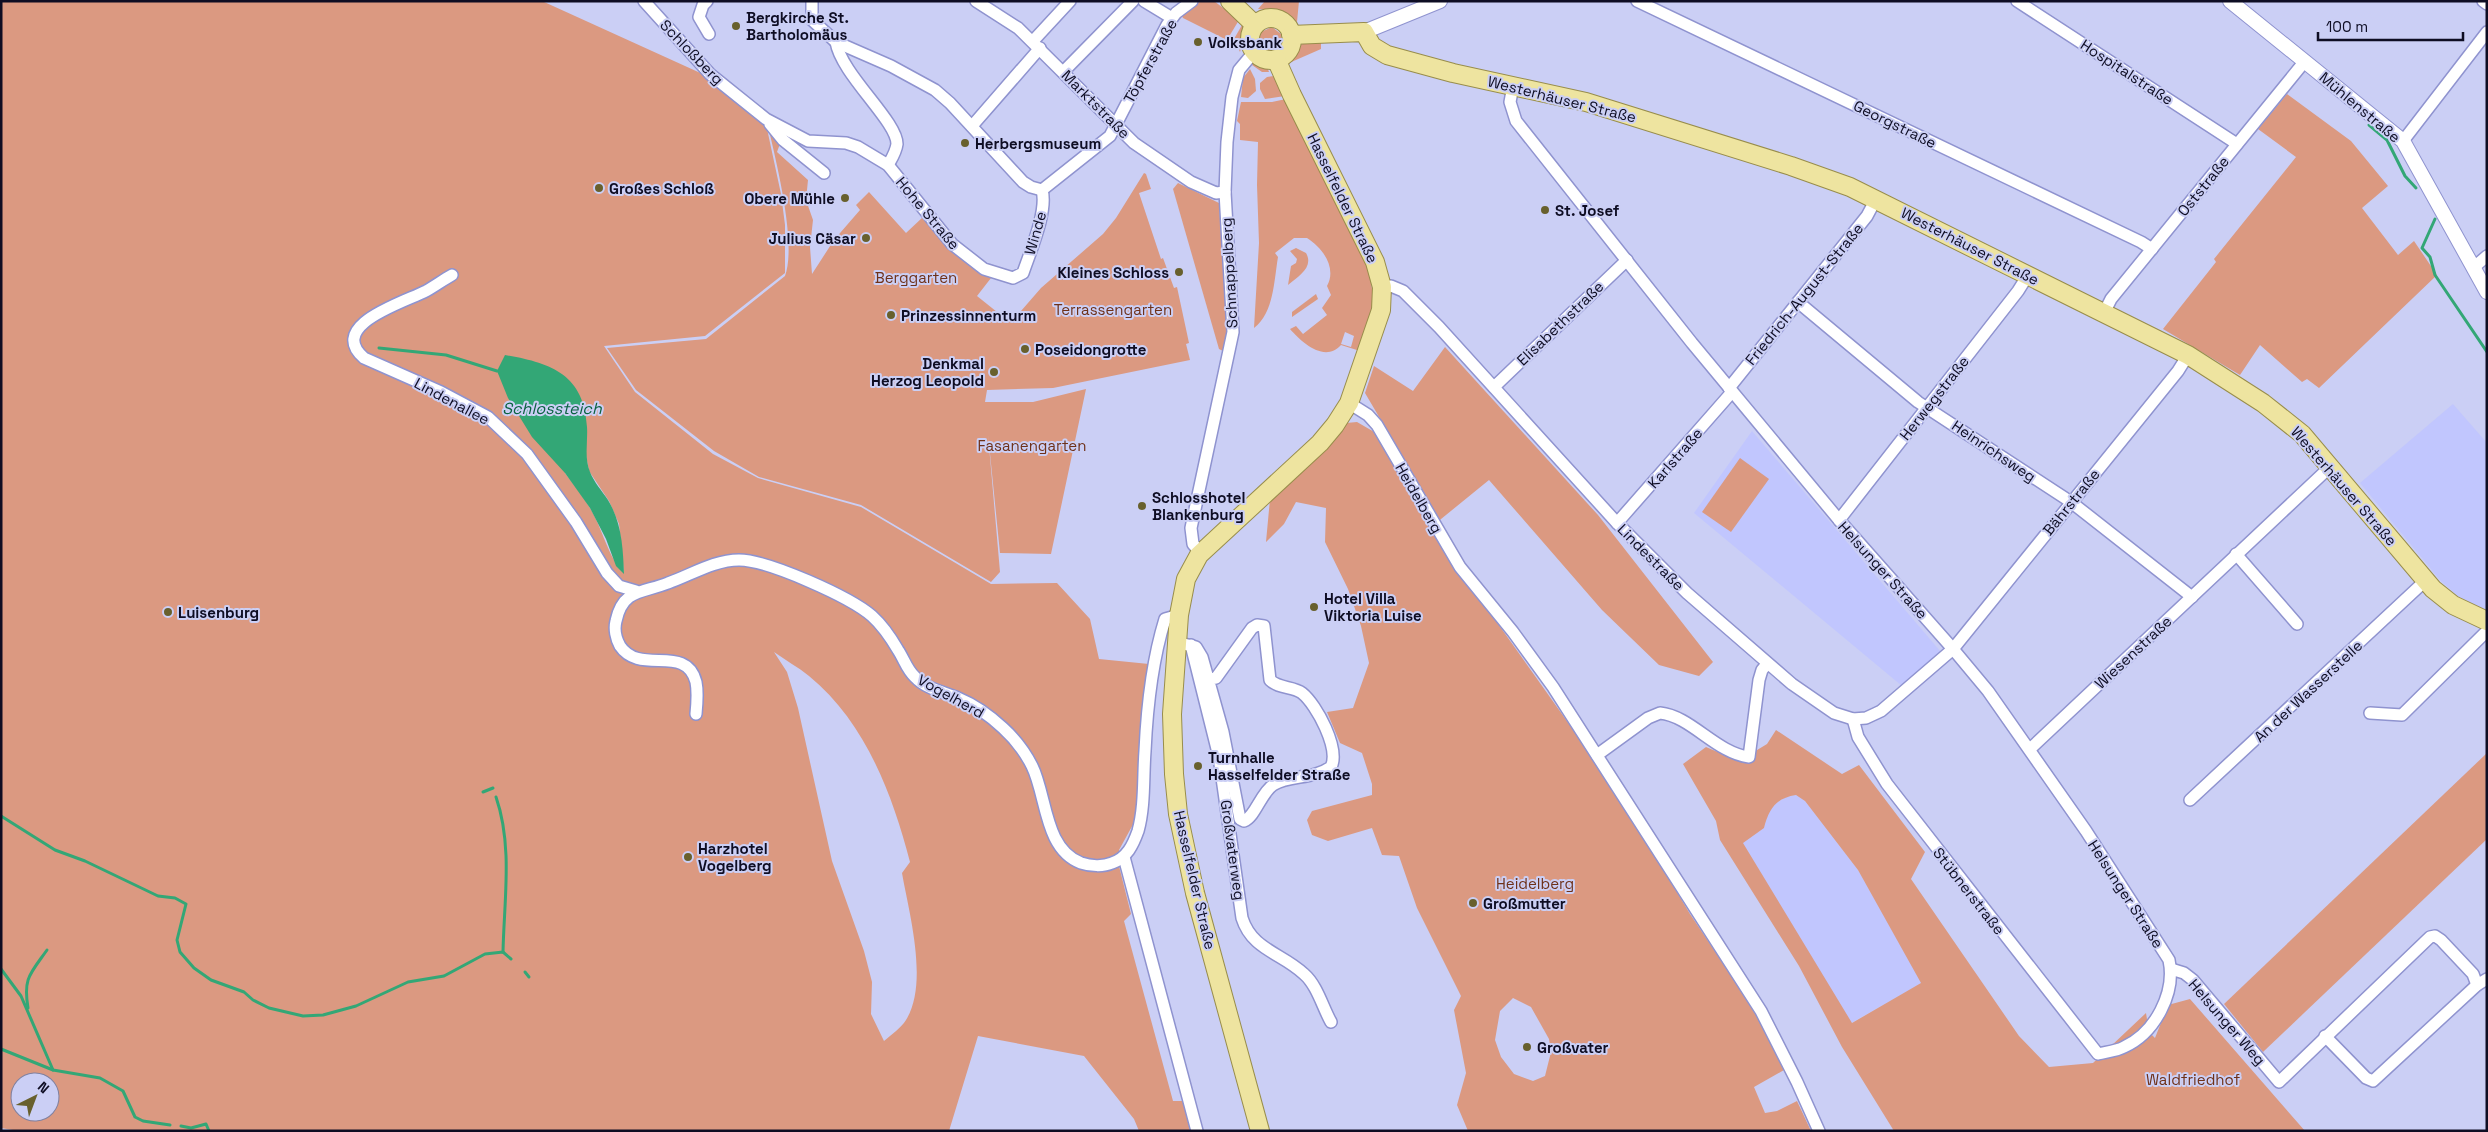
<svg xmlns="http://www.w3.org/2000/svg" width="2488" height="1132" font-family="'Space Grotesk',sans-serif">
	<rect width="100%" height="100%" fill="#cbcff5"/>
	<!-- built -->
	<g fill="#c1c6fe">
		<polygon points="2453,404 2487,443 2487,611 2458,596 2441,581 2360,483"/>
		<polygon points="1752,431 1941,652 1902,686 1694,513"/>
		<polygon points="1796,795 1805,801 1858,870 1922,983 1851,1023 1742,842 1764,828 1768,813 1773,805 1786,797"/>
	</g>
	<!-- green -->
	<g fill="#db9981" fill-rule="evenodd">
		<path d="M1,1H542L707,76L766,124L781,194L785,225V273L705,336L604,346L635,392L713,454L758,478L861,507L991,584L1057,583L1090,619L1099,659L1149,664L1136,819L1119,850V866L1131,914L1124,921L1173,1101H1183L1190,1131H1139L1134,1119L1084,1056L978,1036L949,1131H19L1,1128ZM587,429L585,451L589,471L609,501L619,524L624,573C609,560 602,527 590,508C583,496 574,485 565,473ZM774,652C785,660 798,667 809,676C865,722 892,793 910,862L902,873C909,913 929,983 906,1020C901,1028 891,1035 884,1041L871,1014L872,982L864,951L832,861L798,708L787,672ZM20,1082H50V1112H20Z"/>
		<polygon points="1201,1 1214,1 1239,20 1227,40 1183,18 1181,14"/>
		<polygon points="1265,1 1299,1 1297,22 1279,11 1258,9"/>
		<polygon points="1242,25 1245,34 1240,52 1234,39"/>
		<polygon points="1272,27 1281,34 1282,42 1277,49 1269,51 1262,47 1258,40 1261,32"/>
		<path d="M1315,41L1321,43V49L1289,63C1291,48 1302,42 1315,41Z"/>
		<polygon points="1257,62 1267,67 1269,72 1262,72 1252,65 1252,63"/>
		<polygon points="1250,69 1255,79 1256,91 1248,98 1241,97 1243,78"/>
		<polygon points="1274,76 1285,96 1265,99 1260,89 1260,83 1267,77"/>
		<polygon points="2287,94 2351,141 2388,186 2362,208 2398,255 2414,241 2437,275 2319,388 2307,379 2302,382 2260,345 2240,375 2163,329 2216,262 2214,259 2296,157 2258,129"/>
		<path d="M1286,99L1369,268L1375,310L1360,351L1341,345C1325,363 1302,343 1290,329L1296,326L1303,334L1327,315L1322,308L1331,295L1327,286C1337,268 1323,248 1307,238H1294L1275,253L1278,257C1274,280 1274,313 1254,328L1259,243L1257,185L1258,142L1240,140V124L1237,121L1241,102H1272ZM1345,332L1354,336L1351,347L1341,344Z"/>
		<path d="M768,126L781,141L777,152L808,180L806,200L813,220L810,247L812,274L834,240L860,210L856,205L869,192L906,233L923,217L949,245L991,278L977,296L1007,320L1014,319L1041,288L1103,234L1116,218L1144,173L1146,174L1151,189L1139,193L1161,259L1163,258L1174,288L1177,287L1189,343L1186,344L1190,360L1053,388L987,390L985,402H1033L1086,389L1051,554L1000,553L988,434L1000,572L991,582L861,505L759,477L714,451L636,390L607,348L706,339L785,276C797,243 776,161 768,126Z"/>
		<polygon points="1178,183 1219,203 1227,329 1223,351 1219,349 1173,189"/>
		<path d="M1296,248L1306,253C1314,267 1299,276 1288,285L1291,266L1296,263L1297,259L1290,251Z"/>
		<polygon points="1316,294 1318,299 1292,317 1292,312"/>
		<path d="M1445,347L1598,515L1713,662L1699,676L1659,665L1602,610L1489,480L1430,528L1618,793L1690,914L1755,1011L1784,1070L1754,1087L1765,1113L1777,1111L1797,1101L1811,1131H1468L1457,1105L1466,1073L1454,1010L1461,996L1417,908L1399,856L1382,855L1372,828L1328,841L1312,835L1307,820L1312,811L1372,795V784L1362,753L1340,743L1327,712L1353,708L1369,663L1361,626L1348,589L1325,542L1326,508L1296,502L1284,524L1266,542L1270,499L1346,423L1357,422L1376,433L1385,427L1365,393L1374,366L1413,391ZM1513,998L1531,1007L1549,1039L1551,1052L1545,1076L1533,1081L1514,1074L1501,1057L1495,1040L1500,1011Z"/>
		<polygon points="1740,458 1769,479 1731,532 1702,512"/>
		<path d="M1776,730L1842,774L1859,765L1925,852L1911,879L2019,1036L2049,1067L2093,1063L2146,1013L2149,1032L2155,1038L2168,1005L2190,999L2305,1131H1894L1842,1047L1799,966L1720,840L1716,821L1683,764L1706,747L1739,761L1767,744ZM1796,795L1805,801L1858,870L1921,983L1852,1023L1743,843L1764,828C1769,809 1776,798 1796,795Z"/>
		<polygon points="2487,753 2487,839 2263,1052 2224,1004"/>
	</g>
	<!-- water -->
	<path fill="#33a776" d="M505,355C551,363 584,374 587,427C588,442 584,457 590,472C594,482 602,491 608,500C622,523 623,549 624,574L616,566L606,539L590,508L565,473L532,437L508,398L497,371Z"/>
	<g fill="none" stroke-linecap="round" stroke-linejoin="round">
		<!-- stream -->
		<g stroke="#33a776" stroke-width="3">
			<polyline points="2369,125 2387,140 2405,176 2416,188"/>
			<polyline points="2435,219 2422,248 2430,257 2435,275 2487,352"/>
			<polyline points="379,348 446,355 497,371"/>
			<polyline points="483,792 493,788"/>
			<path d="M496,797C513,846 504,901 503,952"/>
			<polyline points="1,816 55,850 85,861 158,896 175,898 186,904 177,940 180,952 194,968 211,980 244,992 253,1000 269,1008 303,1016 323,1015 356,1006 408,982 444,976 485,954 503,952 511,959"/>
			<polyline points="1,969 21,996 53,1070"/>
			<polyline points="525,972 529,977"/>
			<path d="M28,1008C23,978 30,974 47,950"/>
			<polyline points="1,1049 53,1070 100,1078 123,1091 135,1117 143,1121 170,1125"/>
			<polyline points="181,1126 191,1128 206,1124 209,1131"/>
		</g>
		<defs>
			<g id="minor">
				<path d="M644,1L710,74L766,119L808,141L846,143L858,147L888,165L952,244L984,269L1013,278L1023,273C1030,252 1048,211 1042,190"/>
				<polyline points="707,1 703,5 699,17 709,34"/>
				<polyline points="812,1 812,20 836,42 891,66 935,90 950,103 1023,182 1031,187 1042,190"/>
				<polyline points="976,1 1018,28 1134,143 1191,182 1216,193 1225,192"/>
				<polyline points="1144,1 1172,18"/>
				<polyline points="1637,1 2141,242 2152,249"/>
				<polyline points="2017,1 2237,144"/>
				<polyline points="2483,1 2487,4"/>
				<polyline points="1033,41 1070,1"/>
				<path d="M836,42C841,74 897,121 897,144C896,152 892,158 888,165"/>
				<polyline points="1063,72 1133,1"/>
				<path d="M1513,86L1510,102L1516,121L1692,343L1839,520L1953,649L1988,691L2086,831L2169,960C2176,993 2155,1033 2124,1047C2117,1051 2106,1052 2098,1054L1887,784L1858,737L1853,719"/>
				<polyline points="770,124 783,140 824,173"/>
				<polyline points="972,126 1040,48"/>
				<polyline points="2403,141 2487,32"/>
				<polyline points="1042,190 1110,136 1167,25 1176,13 1192,1"/>
				<polyline points="2473,268 2487,256"/>
				<path d="M452,275C443,280 435,286 426,291C405,302 326,325 364,358L441,392L488,417L527,454L576,522L607,573L619,586L636,591"/>
				<polyline points="1382,287 1391,286 1403,291 1439,327 1617,523 1687,593 1792,684 1834,713 1853,719 1866,718 1881,711 1953,649 2178,371 2188,355"/>
				<polyline points="1798,302 1918,402 2071,502 2192,597"/>
				<polyline points="2104,313 2111,299 2305,61"/>
				<polyline points="1494,387 1627,260"/>
				<polyline points="1729,388 1867,216 1876,199"/>
				<polyline points="1349,403 1368,415 1377,425 1460,567 1513,632 1553,687 1761,1011 1797,1082 1819,1131"/>
				<polyline points="1839,520 2018,291 2028,275"/>
				<polyline points="1617,523 1732,392"/>
				<polyline points="1201,553 1193,544 1191,528 1233,332 1225,192 1227,142 1232,97 1239,70 1254,52"/>
				<polyline points="2236,554 2297,624"/>
				<path d="M1176,642L1196,647L1202,657L1223,732L1240,819L1244,821C1255,817 1261,793 1273,785C1289,774 1313,780 1331,767C1340,749 1317,705 1302,693C1293,686 1279,689 1270,680L1264,626L1257,625L1252,628L1216,678L1210,679"/>
				<path d="M1191,645L1219,757L1242,918C1252,950 1282,953 1304,974C1317,985 1323,1008 1331,1022"/>
				<polyline points="2370,713 2402,715 2487,631"/>
				<path d="M696,714C697,704 698,692 696,682C686,643 640,676 620,646C616,639 614,629 616,621C623,588 644,593 668,583C691,575 714,560 739,560C768,560 850,597 872,616C882,625 891,638 898,650C904,659 907,670 915,677C926,689 944,692 958,698C975,705 989,715 1003,728C1014,738 1025,752 1032,766C1047,796 1044,849 1081,863C1090,866 1103,867 1112,863C1127,858 1133,845 1138,831C1145,806 1143,777 1145,751C1147,707 1152,661 1165,619L1179,615"/>
				<polyline points="2030,749 2331,466"/>
				<path d="M1597,755L1648,718L1660,713C1691,716 1716,753 1749,757L1759,680L1762,670L1767,664"/>
				<polyline points="2190,800 2425,581"/>
				<polyline points="1124,857 1197,1131"/>
				<polyline points="2171,969 2184,973 2193,980 2279,1082 2430,937 2435,936 2441,940 2473,974 2477,985"/>
				<polyline points="2325,1036 2366,1078 2373,1081 2477,985 2487,979"/>
			</g>
			<g id="tertiary">
				<polyline points="2230,1 2403,141 2487,292"/>
				<polyline points="1364,32 1440,1"/>
			</g>
			<g id="primary">
				<polyline points="1230,1 1255,25"/>
				<circle cx="1271" cy="39" r="21"/>
				<polyline points="1291,35 1364,32 1372,46 1387,55 1453,73 1586,102 1791,166 1850,187 2188,355 2263,403 2302,434 2433,589 2453,605 2487,621"/>
				<polyline points="1260,1131 1195,893 1178,814 1174,774 1172,714 1179,615 1186,579 1199,555 1320,443 1335,425 1349,403 1381,310 1382,287 1375,262 1292,95 1276,59"/>
			</g>
		</defs>
		<!-- minor casing -->
		<use href="#minor" stroke="#8f93cf" stroke-width="14"/>
		<!-- tertiary casing -->
		<use href="#tertiary" stroke="#8f93cf" stroke-width="16"/>
		<!-- primary casing -->
		<use href="#primary" stroke="#988d4b" stroke-width="20"/>
		<!-- minor -->
		<use href="#minor" stroke="#fff" stroke-width="11"/>
		<!-- tertiary -->
		<use href="#tertiary" stroke="#fff" stroke-width="14"/>
		<!-- primary -->
		<use href="#primary" stroke="#eee4a0" stroke-width="18"/>
	</g>
	<!-- markers -->
	<g fill="#68602d" stroke="#cbcff5" stroke-width="2">
		<circle cx="736" cy="26" r="5"/>
		<circle cx="1198" cy="42" r="5"/>
		<circle cx="965" cy="143" r="5"/>
		<circle cx="599" cy="188" r="5"/>
		<circle cx="845" cy="198" r="5"/>
		<circle cx="1545" cy="210" r="5"/>
		<circle cx="866" cy="238" r="5"/>
		<circle cx="1179" cy="272" r="5"/>
		<circle cx="891" cy="315" r="5"/>
		<circle cx="1025" cy="349" r="5"/>
		<circle cx="994" cy="372" r="5"/>
		<circle cx="1142" cy="506" r="5"/>
		<circle cx="1314" cy="607" r="5"/>
		<circle cx="168" cy="612" r="5"/>
		<circle cx="1198" cy="766" r="5"/>
		<circle cx="688" cy="857" r="5"/>
		<circle cx="1473" cy="903" r="5"/>
		<circle cx="1527" cy="1047" r="5"/>
	</g>
	<g text-anchor="middle" dominant-baseline="central" stroke-width="4" stroke-linejoin="round" paint-order="stroke">
		<!-- poi labels -->
		<g font-size="15" font-weight="bold" fill="#0e0d23" stroke="#cbcff5" text-anchor="start">
			<text x="746" y="17">Bergkirche St.<tspan x="746" dy="17">Bartholomäus</tspan></text>
			<text x="1208" y="42">Volksbank</text>
			<text x="975" y="143">Herbergsmuseum</text>
			<text x="609" y="188">Großes Schloß</text>
			<text x="835" y="198" text-anchor="end">Obere Mühle</text>
			<text x="1555" y="210">St. Josef</text>
			<text x="856" y="238" text-anchor="end">Julius Cäsar</text>
			<text x="1169" y="272" text-anchor="end">Kleines Schloss</text>
			<text x="901" y="315">Prinzessinnenturm</text>
			<text x="1035" y="349">Poseidongrotte</text>
			<text x="984" y="363" text-anchor="end">Denkmal<tspan x="984" dy="17">Herzog Leopold</tspan></text>
			<text x="1152" y="497">Schlosshotel<tspan x="1152" dy="17">Blankenburg</tspan></text>
			<text x="1324" y="598">Hotel Villa<tspan x="1324" dy="17">Viktoria Luise</tspan></text>
			<text x="178" y="612">Luisenburg</text>
			<text x="1208" y="757">Turnhalle<tspan x="1208" dy="17">Hasselfelder Straße</tspan></text>
			<text x="698" y="848">Harzhotel<tspan x="698" dy="17">Vogelberg</tspan></text>
			<text x="1483" y="903">Großmutter</text>
			<text x="1537" y="1047">Großvater</text>
		</g>
		<!-- street labels -->
		<g font-size="15" fill="#0e0d23" stroke="#cbcff5">
			<text transform="translate(692 52) rotate(46)">Schloßberg</text>
			<text transform="translate(1150 61) rotate(-61)">Töpferstraße</text>
			<text transform="translate(2127 72) rotate(33)">Hospitalstraße</text>
			<text transform="translate(1562 99) rotate(14)">Westerhäuser Straße</text>
			<text transform="translate(1096 104) rotate(45)">Marktstraße</text>
			<text transform="translate(2360 107) rotate(40)">Mühlenstraße</text>
			<text transform="translate(1895 124) rotate(26)">Georgstraße</text>
			<text transform="translate(2203 186) rotate(-51)">Oststraße</text>
			<text transform="translate(1343 198) rotate(64)">Hasselfelder Straße</text>
			<text transform="translate(928 213) rotate(50)">Hohe Straße</text>
			<text transform="translate(1035 233) rotate(-74)">Winde</text>
			<text transform="translate(1970 246) rotate(27)">Westerhäuser Straße</text>
			<text transform="translate(1229 273) rotate(-93)">Schnappelberg</text>
			<text transform="translate(1804 294) rotate(-51)">Friedrich-August-Straße</text>
			<text transform="translate(1560 323) rotate(-44)">Elisabethstraße</text>
			<text transform="translate(1934 398) rotate(-52)">Herwegstraße</text>
			<text transform="translate(452 401) rotate(28)">Lindenallee</text>
			<text transform="translate(1994 451) rotate(34)">Heinrichsweg</text>
			<text transform="translate(1675 458) rotate(-49)">Karlstraße</text>
			<text transform="translate(2344 486) rotate(49)">Westerhäuser Straße</text>
			<text transform="translate(1419 498) rotate(60)">Heidelberg</text>
			<text transform="translate(2071 502) rotate(-51)">Bährstraße</text>
			<text transform="translate(1651 557) rotate(45)">Lindestraße</text>
			<text transform="translate(1883 570) rotate(48)">Helsunger Straße</text>
			<text transform="translate(2133 652) rotate(-43)">Wiesenstraße</text>
			<text transform="translate(2308 691) rotate(-43)">An der Wasserstelle</text>
			<text transform="translate(951 696) rotate(29)">Vogelherd</text>
			<text transform="translate(1233 850) rotate(82)">Großvaterweg</text>
			<text transform="translate(1195 880) rotate(77)">Hasselfelder Straße</text>
			<text transform="translate(1969 891) rotate(52)">Stübnerstraße</text>
			<text transform="translate(2126 894) rotate(57)">Helsunger Straße</text>
			<text transform="translate(2227 1022) rotate(49)">Helsunger Weg</text>
		</g>
		<!-- park labels -->
		<g font-size="15" fill="#6e3119" stroke="#cbcff5">
			<text x="916" y="277">Berggarten</text>
			<text x="1113" y="309">Terrassengarten</text>
			<text x="1032" y="445">Fasanengarten</text>
			<text x="1535" y="883">Heidelberg</text>
			<text x="2193" y="1079">Waldfriedhof</text>
		</g>
		<!-- water labels -->
		<g font-size="16" font-style="italic" fill="#0a6241" stroke="#cbcff5">
			<text x="552" y="408">Schlossteich</text>
		</g>
	</g>
	<!-- border -->
	<rect width="2488" height="1132" fill="none" stroke="#0e0d23" stroke-width="5"/>
	<!-- north arrow -->
	<g transform="translate(35 1097) rotate(42)"><circle r="24" fill="#cbcff5" stroke="#7f81a1"/>
	<path d="M0-4L9 19L0 12L-9 19Z" fill="#68602d"/>
	<text y="-8" font-size="14" font-weight="bold" text-anchor="middle" fill="#0e0d23">N</text>
	</g>
	<!-- scale -->
	<path d="M2318 32v8h145v-8" fill="none" stroke="#0e0d23" stroke-width="2.5"/>
	<text x="2326" y="32" font-size="15" fill="#0e0d23" stroke="#cbcff5" stroke-width="4" paint-order="stroke">100 m</text>
</svg>
